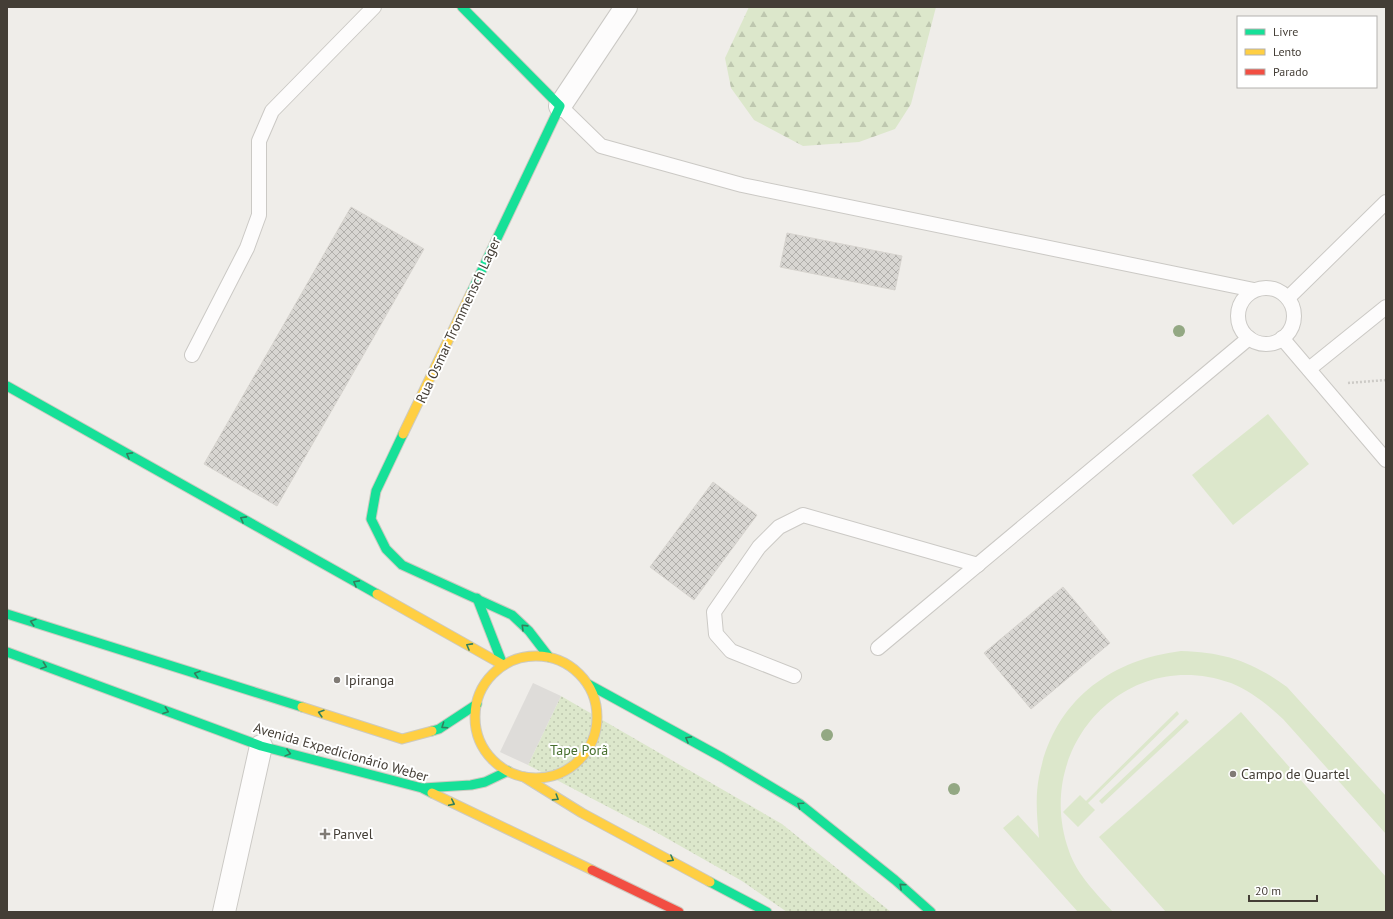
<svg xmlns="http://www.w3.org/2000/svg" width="1393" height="919" font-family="'PT Sans',sans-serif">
	<defs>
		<pattern id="forest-firs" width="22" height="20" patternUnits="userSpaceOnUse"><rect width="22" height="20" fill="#dce7cb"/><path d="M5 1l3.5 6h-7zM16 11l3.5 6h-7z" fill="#bec7af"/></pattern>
		<pattern id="park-dots" width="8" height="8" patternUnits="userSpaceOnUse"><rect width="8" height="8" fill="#dce7cb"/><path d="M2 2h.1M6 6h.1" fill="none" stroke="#bec7af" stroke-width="1.8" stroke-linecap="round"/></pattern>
		<pattern id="building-cross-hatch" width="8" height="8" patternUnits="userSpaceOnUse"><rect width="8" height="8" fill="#d8d6d2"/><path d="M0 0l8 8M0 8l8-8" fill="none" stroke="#b1afab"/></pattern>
	</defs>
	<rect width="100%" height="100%" fill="#efede9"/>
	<!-- forest -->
	<polygon fill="url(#forest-firs)" points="749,7 936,7 911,104 895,129 859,142 803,146 754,120 731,88 725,58"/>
	<!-- park -->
	<polygon fill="url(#park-dots)" points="561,696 782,824 891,912 787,912 742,881 654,831 528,765"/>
	<!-- garden -->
	<g fill="#dce7cb">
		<polygon points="1268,414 1309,464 1233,525 1192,475"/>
		<path d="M1181,651C1224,652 1253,662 1287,687L1386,796V834L1283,719C1268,705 1251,691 1231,683C1125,645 1032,748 1069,851C1077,875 1097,894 1113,912H1078L1003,828L1018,815L1039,838C1037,817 1035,797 1039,777C1053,702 1109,660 1181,651Z"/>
		<polygon points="1177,711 1179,714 1088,803 1095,810 1078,827 1063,812 1080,795 1086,801"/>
		<polygon points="1241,712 1386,877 1386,912 1166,912 1099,837"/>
		<polygon points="1186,719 1189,722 1102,804 1099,801"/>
	</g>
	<!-- parking -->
	<polygon fill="#dedcd9" points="533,683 561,696 528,765 500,752"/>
	<!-- building -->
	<g fill="url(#building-cross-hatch)" stroke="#d7d4cf">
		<polygon points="351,207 424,249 277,506 204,464"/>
		<polygon points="787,233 902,256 895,290 780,267"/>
		<polygon points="713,482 757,515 694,600 650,567"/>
		<polygon points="1063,587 1110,643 1031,709 984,653"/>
	</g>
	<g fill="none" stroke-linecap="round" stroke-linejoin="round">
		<defs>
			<g id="lane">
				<polyline points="560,106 601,146 742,185 1254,290"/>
				<circle cx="1266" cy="316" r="28"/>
				<polyline points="1288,298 1386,202"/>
				<polyline points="1282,338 1386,460"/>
				<polyline points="192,355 247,248 259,215 259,141 272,111 374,7"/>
				<polyline points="1309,369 1386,307"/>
				<polyline points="878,648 1249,338"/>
				<polyline points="794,676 731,651 716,634 714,612 759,547 779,527 803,515 978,565"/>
			</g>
			<g id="street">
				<polyline points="560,106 626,7"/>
				<polyline points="224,912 261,746"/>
			</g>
			<g id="fast">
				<polyline points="462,7 560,106 471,293"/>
				<polyline points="7,386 377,594"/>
				<polyline points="403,434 376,491 371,519 386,549 402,565 512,615 529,631 549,657"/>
				<polyline points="477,598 503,665"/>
				<polyline points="7,614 302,707"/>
				<polyline points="7,652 261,746 422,788 432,793"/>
				<polyline points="588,684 723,758 800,804 895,880 931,912"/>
				<polyline points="432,731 439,729 477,704"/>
				<polyline points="423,788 471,785 485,782 508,771"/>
				<polyline points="710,882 767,912"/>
			</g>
			<g id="slow">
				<polyline points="403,434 471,293"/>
				<polyline points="377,594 503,665"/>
				<circle cx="536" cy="717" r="61"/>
				<polyline points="302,707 402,739 432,731"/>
				<polyline points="524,777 582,813 710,882"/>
				<polyline points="432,793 592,870"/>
			</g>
			<polyline id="jam" points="592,870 679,912"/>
		</defs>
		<!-- lane casing -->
		<use href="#lane" stroke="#cbc9c5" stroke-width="16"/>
		<!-- street casing -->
		<use href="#street" stroke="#cbc9c5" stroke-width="24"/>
		<!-- fast casing -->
		<use href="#fast" stroke="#cdcac0" stroke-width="11"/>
		<!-- slow casing -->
		<use href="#slow" stroke="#cdcac0" stroke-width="11"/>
		<!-- jam casing -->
		<use href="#jam" stroke="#cdcac0" stroke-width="11"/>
		<!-- path -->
		<polyline stroke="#cdcbc7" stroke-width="2.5" stroke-dasharray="2 2" stroke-linecap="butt" points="1348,383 1386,380"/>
		<!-- lane -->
		<use href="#lane" stroke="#fdfcfc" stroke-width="14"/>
		<!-- street -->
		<use href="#street" stroke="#fdfcfc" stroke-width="22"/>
		<!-- fast -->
		<use href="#fast" stroke="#16e098" stroke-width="9"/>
		<!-- slow -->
		<use href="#slow" stroke="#ffcf43" stroke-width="9"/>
		<!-- jam -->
		<use href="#jam" stroke="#f24e42" stroke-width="9"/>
	</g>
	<!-- trees -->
	<g fill="#93a883">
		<circle cx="1179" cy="331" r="6"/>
		<circle cx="827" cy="735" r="6"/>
		<circle cx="954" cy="789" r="6"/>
	</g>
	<!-- one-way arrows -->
	<defs><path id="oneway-chevron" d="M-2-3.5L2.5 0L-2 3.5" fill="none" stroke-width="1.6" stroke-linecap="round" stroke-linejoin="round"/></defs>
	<g stroke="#327f5d">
		<use href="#oneway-chevron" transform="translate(129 455) rotate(-151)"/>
		<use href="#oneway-chevron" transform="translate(243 519) rotate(-151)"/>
		<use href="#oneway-chevron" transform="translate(356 583) rotate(-151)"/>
		<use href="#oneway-chevron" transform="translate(33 622) rotate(-163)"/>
		<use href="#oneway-chevron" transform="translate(524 627) rotate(-136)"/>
		<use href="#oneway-chevron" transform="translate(469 646) rotate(-151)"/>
		<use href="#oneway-chevron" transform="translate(44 666) rotate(20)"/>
		<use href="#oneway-chevron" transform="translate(197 674) rotate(-163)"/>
		<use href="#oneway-chevron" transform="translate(166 711) rotate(20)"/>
		<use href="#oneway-chevron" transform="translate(321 713) rotate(-163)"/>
		<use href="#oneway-chevron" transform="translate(444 726) rotate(146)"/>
		<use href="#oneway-chevron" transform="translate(688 739) rotate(-151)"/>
		<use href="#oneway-chevron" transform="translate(288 753) rotate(15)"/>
		<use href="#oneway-chevron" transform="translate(556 798) rotate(32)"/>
		<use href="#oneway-chevron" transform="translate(452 803) rotate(26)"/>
		<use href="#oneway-chevron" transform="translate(800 805) rotate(-145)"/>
		<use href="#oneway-chevron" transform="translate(671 859) rotate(28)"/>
		<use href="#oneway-chevron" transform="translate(902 886) rotate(-138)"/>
	</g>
	<!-- markers -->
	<g fill="#807b75" stroke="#fff" stroke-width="1.5">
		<circle cx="337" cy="680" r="4"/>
		<circle cx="1233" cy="774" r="4"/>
		<path d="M323 828h4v4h4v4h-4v4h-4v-4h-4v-4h4z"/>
	</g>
	<g text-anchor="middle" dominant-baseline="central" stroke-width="4" stroke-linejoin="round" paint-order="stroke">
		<!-- street labels -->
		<g font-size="14" fill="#443e36" stroke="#fff">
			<text transform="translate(458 320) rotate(-65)">Rua Osmar Trommensch Lager</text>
			<text transform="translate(341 752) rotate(16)">Avenida Expedicionário Weber</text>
		</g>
		<!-- poi labels -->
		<g font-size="14" fill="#443e36" stroke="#fff" text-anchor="start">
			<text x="345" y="680">Ipiranga</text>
			<text x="1241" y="774">Campo de Quartel</text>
			<text x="333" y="834">Panvel</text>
		</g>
		<!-- park labels -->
		<g font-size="14" fill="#48702f" stroke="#fff">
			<text x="579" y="750">Tape Porã</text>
		</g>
	</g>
	<!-- border -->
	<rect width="1393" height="919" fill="none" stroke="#443e36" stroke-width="16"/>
	<!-- legend -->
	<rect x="1237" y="16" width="140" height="72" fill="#ffffff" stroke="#b4b2af"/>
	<rect x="1245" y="29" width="20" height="6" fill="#16e098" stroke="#b4b2af"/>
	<text x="1273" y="36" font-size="12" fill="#443e36">Livre</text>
	<rect x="1245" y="49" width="20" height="6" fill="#ffcf43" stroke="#b4b2af"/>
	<text x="1273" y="56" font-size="12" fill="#443e36">Lento</text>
	<rect x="1245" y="69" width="20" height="6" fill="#f24e42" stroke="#b4b2af"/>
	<text x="1273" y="76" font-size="12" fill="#443e36">Parado</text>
	<!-- scale -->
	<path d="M1249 895v6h68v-6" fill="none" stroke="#443e36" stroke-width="2"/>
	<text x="1255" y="895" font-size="12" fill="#443e36" stroke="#ffffff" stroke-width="3" paint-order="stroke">20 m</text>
</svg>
